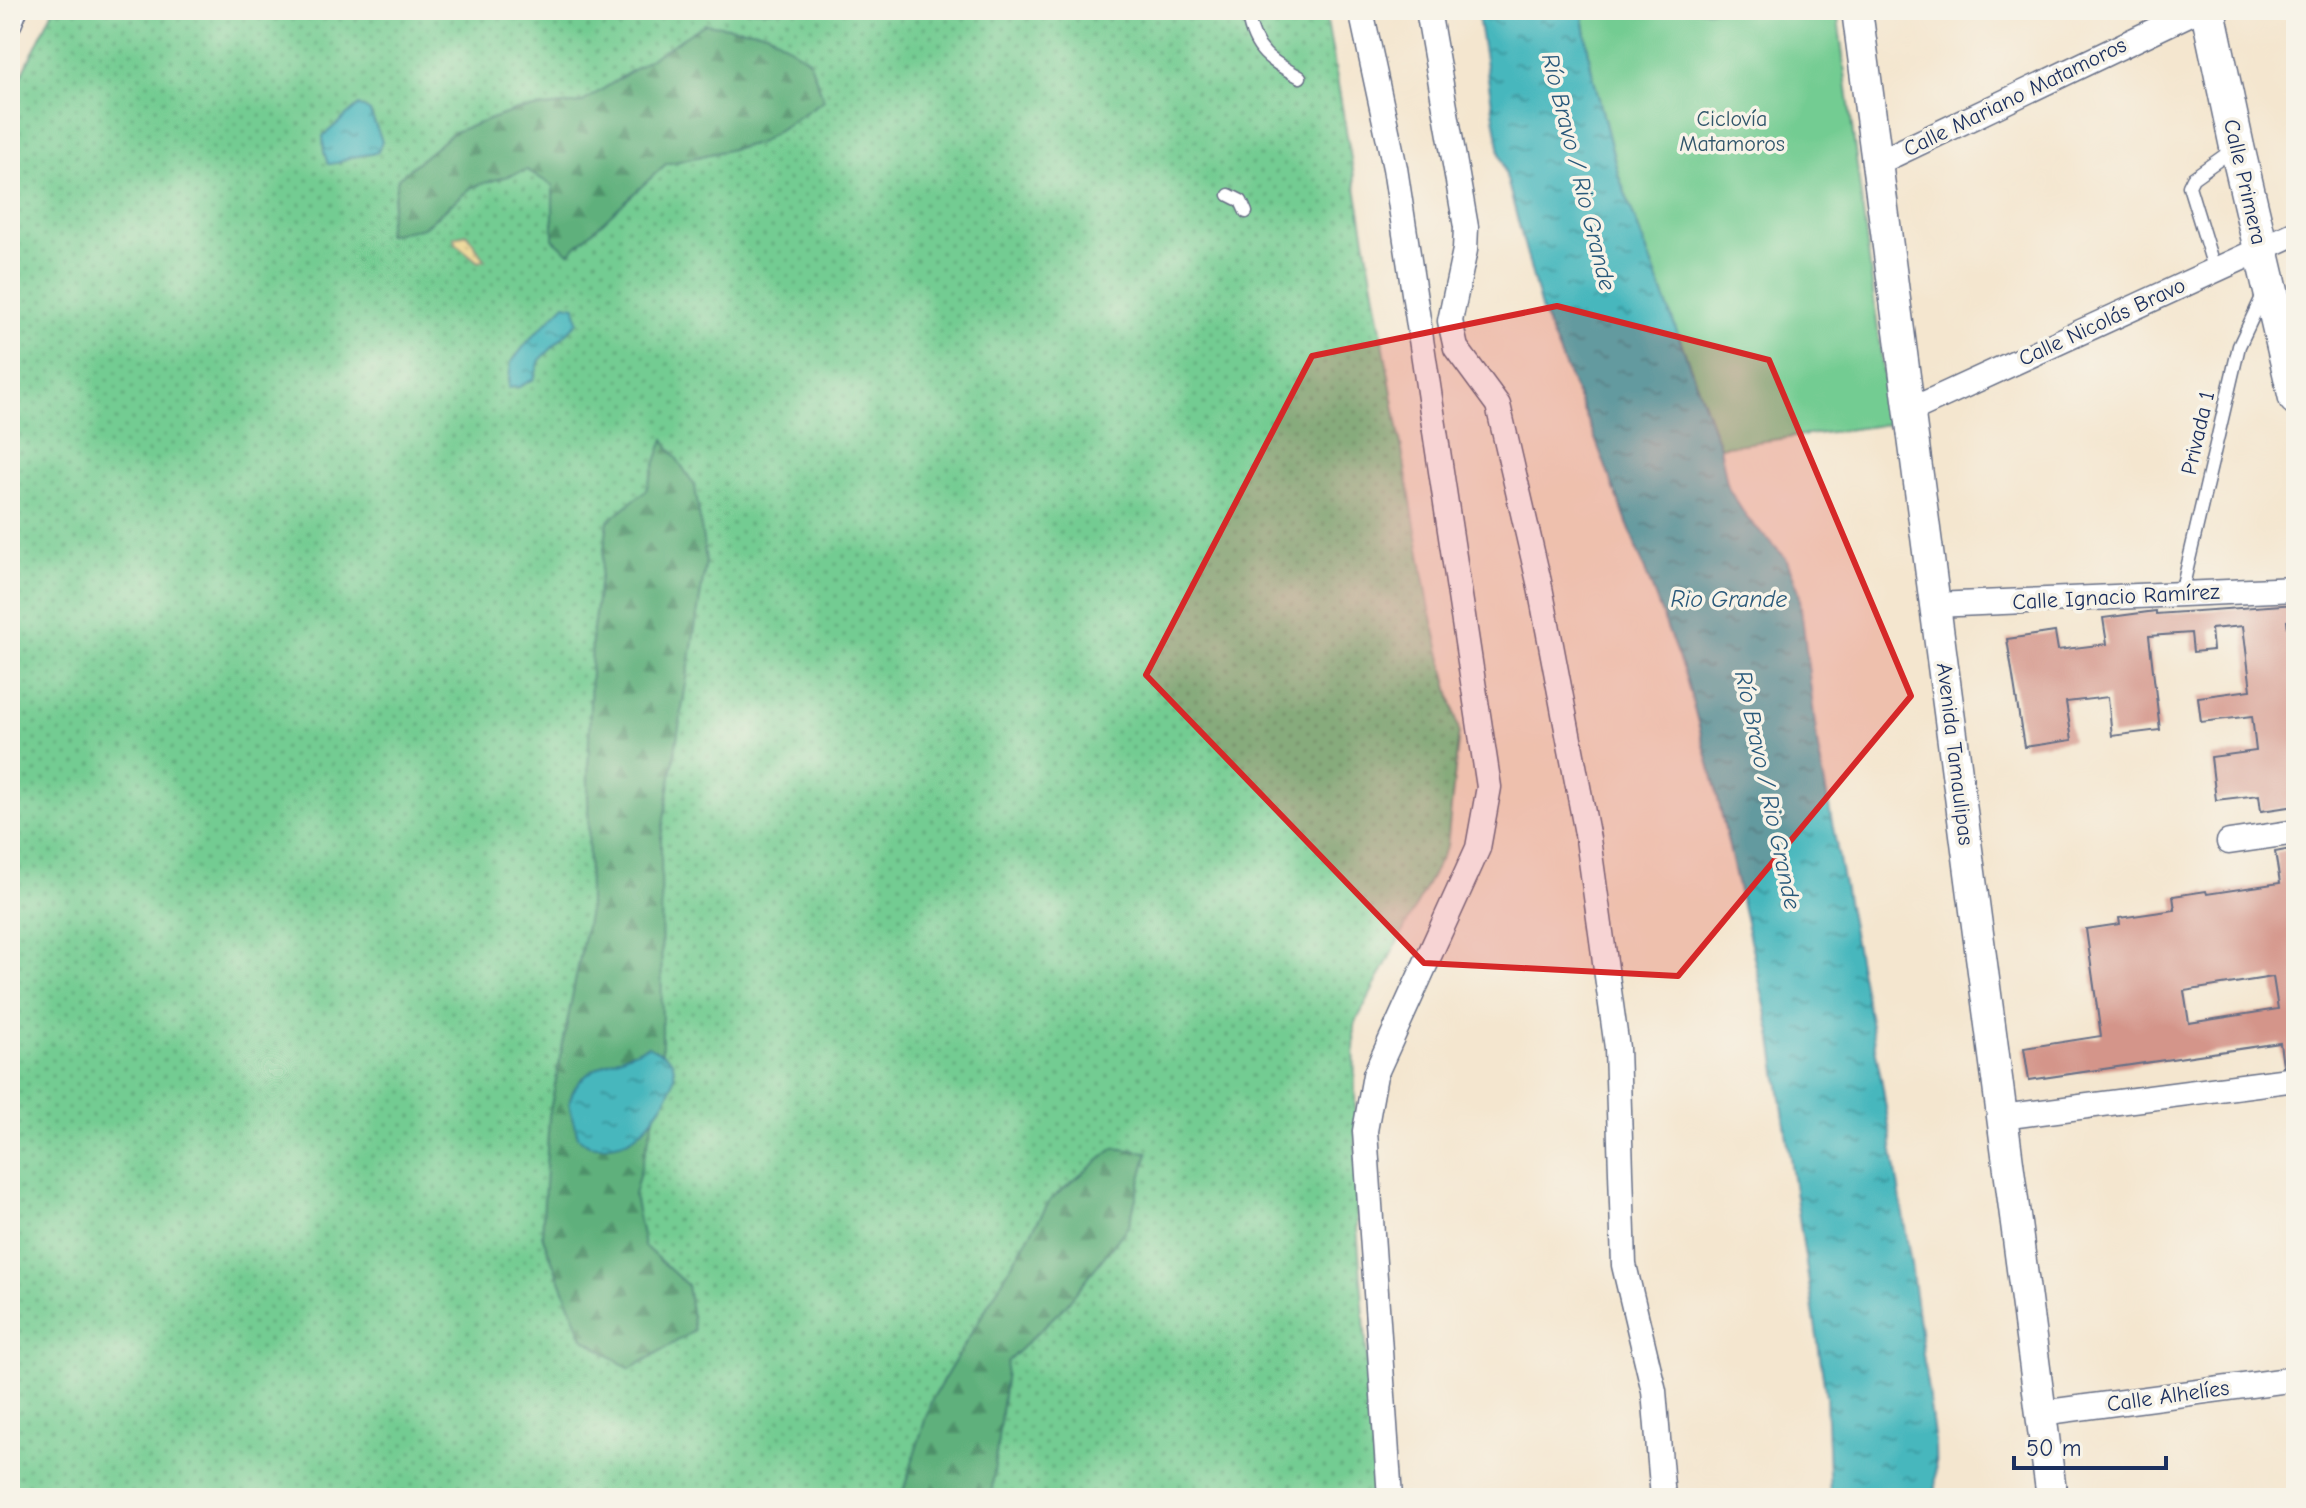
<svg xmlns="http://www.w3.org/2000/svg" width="2306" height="1508" font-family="'Comic Neue',sans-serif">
	<defs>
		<pattern id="grass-dots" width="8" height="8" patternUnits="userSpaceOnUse" patternTransform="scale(2)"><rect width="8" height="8" fill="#73cc92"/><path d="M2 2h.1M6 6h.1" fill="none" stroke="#5ea67a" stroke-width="1.8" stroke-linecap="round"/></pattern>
		<pattern id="forest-firs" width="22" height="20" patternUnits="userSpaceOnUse" patternTransform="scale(2)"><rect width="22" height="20" fill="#5eb07c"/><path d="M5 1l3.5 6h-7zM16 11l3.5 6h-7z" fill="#4d9069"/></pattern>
		<pattern id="sand-dots" width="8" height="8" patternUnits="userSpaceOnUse" patternTransform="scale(2)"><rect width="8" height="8" fill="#eeda9e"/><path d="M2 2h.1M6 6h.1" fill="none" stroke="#ccbb8a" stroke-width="1.8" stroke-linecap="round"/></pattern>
		<pattern id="water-ripples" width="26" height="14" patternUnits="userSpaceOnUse" patternTransform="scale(2)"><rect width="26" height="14" fill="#47b7bd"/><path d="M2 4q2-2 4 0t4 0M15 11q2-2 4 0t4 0" fill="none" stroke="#3a959d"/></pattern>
	</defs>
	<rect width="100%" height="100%" fill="#f7f3e8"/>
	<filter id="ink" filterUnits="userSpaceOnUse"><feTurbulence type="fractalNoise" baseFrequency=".0125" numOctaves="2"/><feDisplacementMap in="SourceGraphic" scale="16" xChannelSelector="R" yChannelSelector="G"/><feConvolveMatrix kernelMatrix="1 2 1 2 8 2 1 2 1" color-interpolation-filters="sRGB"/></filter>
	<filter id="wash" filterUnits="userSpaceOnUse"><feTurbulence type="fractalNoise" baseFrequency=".006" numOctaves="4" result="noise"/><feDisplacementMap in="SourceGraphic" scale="32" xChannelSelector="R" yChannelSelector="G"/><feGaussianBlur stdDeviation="1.8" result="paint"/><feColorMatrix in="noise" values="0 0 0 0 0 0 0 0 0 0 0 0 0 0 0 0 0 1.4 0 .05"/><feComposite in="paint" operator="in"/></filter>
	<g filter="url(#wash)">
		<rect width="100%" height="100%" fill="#f4e6cf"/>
		<!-- grass -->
		<polygon fill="url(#grass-dots)" stroke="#477e78" stroke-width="2" points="53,10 1325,10 1429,605 1459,731 1447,846 1354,1026 1357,1227 1378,1498 10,1498 10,100"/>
		<!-- forest -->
		<g fill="url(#forest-firs)" stroke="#3c706d" stroke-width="2">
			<polygon points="705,24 767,32 809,60 824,100 759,143 666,164 569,253 553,239 553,186 527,170 472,187 423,228 386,235 398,178 454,132 517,110 581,103"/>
			<polygon points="664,439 695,486 706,561 661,838 662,1054 657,1106 634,1195 644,1246 687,1285 694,1331 630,1369 583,1338 542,1235 549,1116 589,910 588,777 592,635 608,521 646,490"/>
			<polygon points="1114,1148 1148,1152 1129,1225 1066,1305 1007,1362 991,1498 901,1498 931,1401 1051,1199"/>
		</g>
		<!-- sand -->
		<polygon fill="url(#sand-dots)" stroke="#84847e" stroke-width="2" points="467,234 485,260 478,262 456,244 454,237"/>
		<!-- green -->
		<polygon fill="#73cc92" stroke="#477e78" stroke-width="2" points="1582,10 1837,10 1890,424 1720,447 1618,174 1591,67"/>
		<!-- water -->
		<g fill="url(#water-ripples)" stroke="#31738e" stroke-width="2">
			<polygon points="1477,10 1582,10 1591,67 1618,174 1720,447 1728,488 1747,518 1786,558 1799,591 1818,749 1883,1089 1911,1265 1935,1443 1936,1498 1830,1498 1826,1396 1771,1032 1715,786 1686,678 1591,428 1542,312 1500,153"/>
			<path d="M359,105L370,112L382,141L378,152C368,156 357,155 349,158C340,161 338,165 328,164L324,152L323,136Z"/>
			<polygon points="565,304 575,306 578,322 540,360 534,379 519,387 508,388 511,363 529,340"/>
			<path d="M648,1046C656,1051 670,1055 673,1064C681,1087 650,1126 632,1138C623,1144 599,1148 589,1145C585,1143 582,1140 578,1137C576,1127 568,1110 570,1100C577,1068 622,1058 648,1046Z"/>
		</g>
		<g id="blocks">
			<!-- building -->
			<g fill="#d4958a" fill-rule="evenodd">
				<polygon points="2296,604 2296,620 2287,621 2292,661 2296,661 2296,806 2261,811 2259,795 2216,800 2211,757 2256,751 2252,716 2201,722 2198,697 2251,690 2243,626 2211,629 2213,650 2193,652 2191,633 2149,636 2160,730 2112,736 2108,697 2066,702 2072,740 2024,747 2007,639 2055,632 2058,650 2107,644 2103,618 2156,611 2156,614"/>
				<path d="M2296,848V1064L2283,1066L2280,1043L2029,1080L2024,1048L2101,1036L2086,929L2120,924L2119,918L2175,910L2173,896L2206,891L2207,894L2280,883L2275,852ZM2273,977L2278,1009L2189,1023L2184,991Z"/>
			</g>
		</g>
	</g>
	<g filter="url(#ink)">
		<use href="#blocks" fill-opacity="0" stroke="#676f86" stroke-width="2"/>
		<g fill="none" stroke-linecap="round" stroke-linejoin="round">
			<defs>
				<g id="service">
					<path d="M1248,16C1254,51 1270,61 1300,77"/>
					<polyline points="1229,195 1241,201 1246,212"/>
					<polyline points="2215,271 2189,186 2193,178 2235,148"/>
					<polyline points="2181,594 2239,346 2263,295"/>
				</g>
				<g id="minor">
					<polyline points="1361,10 1395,168 1489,787 1478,848 1375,1075 1365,1131 1390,1498"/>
					<polyline points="1428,10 1466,227 1465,250 1450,321 1456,348 1498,405 1539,582 1588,839 1617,1048 1624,1265 1654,1391 1663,1498"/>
					<polyline points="10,22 15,10"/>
					<polyline points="1877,163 2197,10"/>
					<polyline points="1909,411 2296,233"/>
					<polyline points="1935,605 2296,589"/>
					<polyline points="2229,842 2296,832"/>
					<polyline points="2002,1117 2296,1079"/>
					<polyline points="2041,1413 2296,1379"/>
				</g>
				<polyline id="tertiary" points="1857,10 2052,1498"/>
				<polyline id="secondary" points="2208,10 2237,147 2296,398"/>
			</defs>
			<!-- service casing -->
			<use href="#service" stroke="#676f86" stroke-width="15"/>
			<!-- minor casing -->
			<use href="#minor" stroke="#676f86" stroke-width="27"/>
			<!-- tertiary casing -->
			<use href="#tertiary" stroke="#676f86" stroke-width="33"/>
			<!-- secondary casing -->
			<use href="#secondary" stroke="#676f86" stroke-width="37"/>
			<!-- service -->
			<use href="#service" stroke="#fff" stroke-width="12"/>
			<!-- minor -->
			<use href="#minor" stroke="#fff" stroke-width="24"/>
			<!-- tertiary -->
			<use href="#tertiary" stroke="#fff" stroke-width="30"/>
			<!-- secondary -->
			<use href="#secondary" stroke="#fff" stroke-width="34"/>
		</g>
	</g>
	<!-- marked area -->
	<path fill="#d62828" fill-opacity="0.2" stroke="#d62828" stroke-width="6" stroke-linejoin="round" d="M1557,306L1769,360L1911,696L1678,976L1424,963L1146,675L1312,356Z"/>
	<g text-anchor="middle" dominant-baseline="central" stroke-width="7" stroke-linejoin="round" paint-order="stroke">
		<!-- street labels -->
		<g font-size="22" fill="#1b2f5e" stroke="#f7f3e8">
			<text transform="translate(2015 97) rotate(-26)">Calle Mariano Matamoros</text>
			<text transform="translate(2245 182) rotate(77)">Calle Primera</text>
			<text transform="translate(2102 322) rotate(-25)">Calle Nicolás Bravo</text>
			<text transform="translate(2198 433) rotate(-77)">Privada 1</text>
			<text transform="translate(2116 597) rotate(-3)">Calle Ignacio Ramírez</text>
			<text transform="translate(1955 754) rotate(83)">Avenida Tamaulipas</text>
			<text transform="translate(2168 1396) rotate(-8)">Calle Alhelíes</text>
		</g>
		<!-- park labels -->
		<g font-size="22" fill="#31566b" stroke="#f7f3e8">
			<text x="1732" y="119">Ciclovía<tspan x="1732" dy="25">Matamoros</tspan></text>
		</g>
		<!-- water labels -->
		<g font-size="24" font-style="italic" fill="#28587a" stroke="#f7f3e8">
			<text transform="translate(1579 172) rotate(76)">Río Bravo / Rio Grande</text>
			<text x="1729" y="599">Rio Grande</text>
			<text transform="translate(1768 790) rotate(78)">Río Bravo / Rio Grande</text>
		</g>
	</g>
	<!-- margin -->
	<rect width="2306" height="1508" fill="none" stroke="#f7f3e8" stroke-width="40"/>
	<!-- scale -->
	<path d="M2014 1456v12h152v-12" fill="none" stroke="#1b2f5e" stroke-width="4"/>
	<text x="2026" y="1456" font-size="24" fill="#1b2f5e" stroke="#f7f3e8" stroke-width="6" paint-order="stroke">50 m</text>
</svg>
